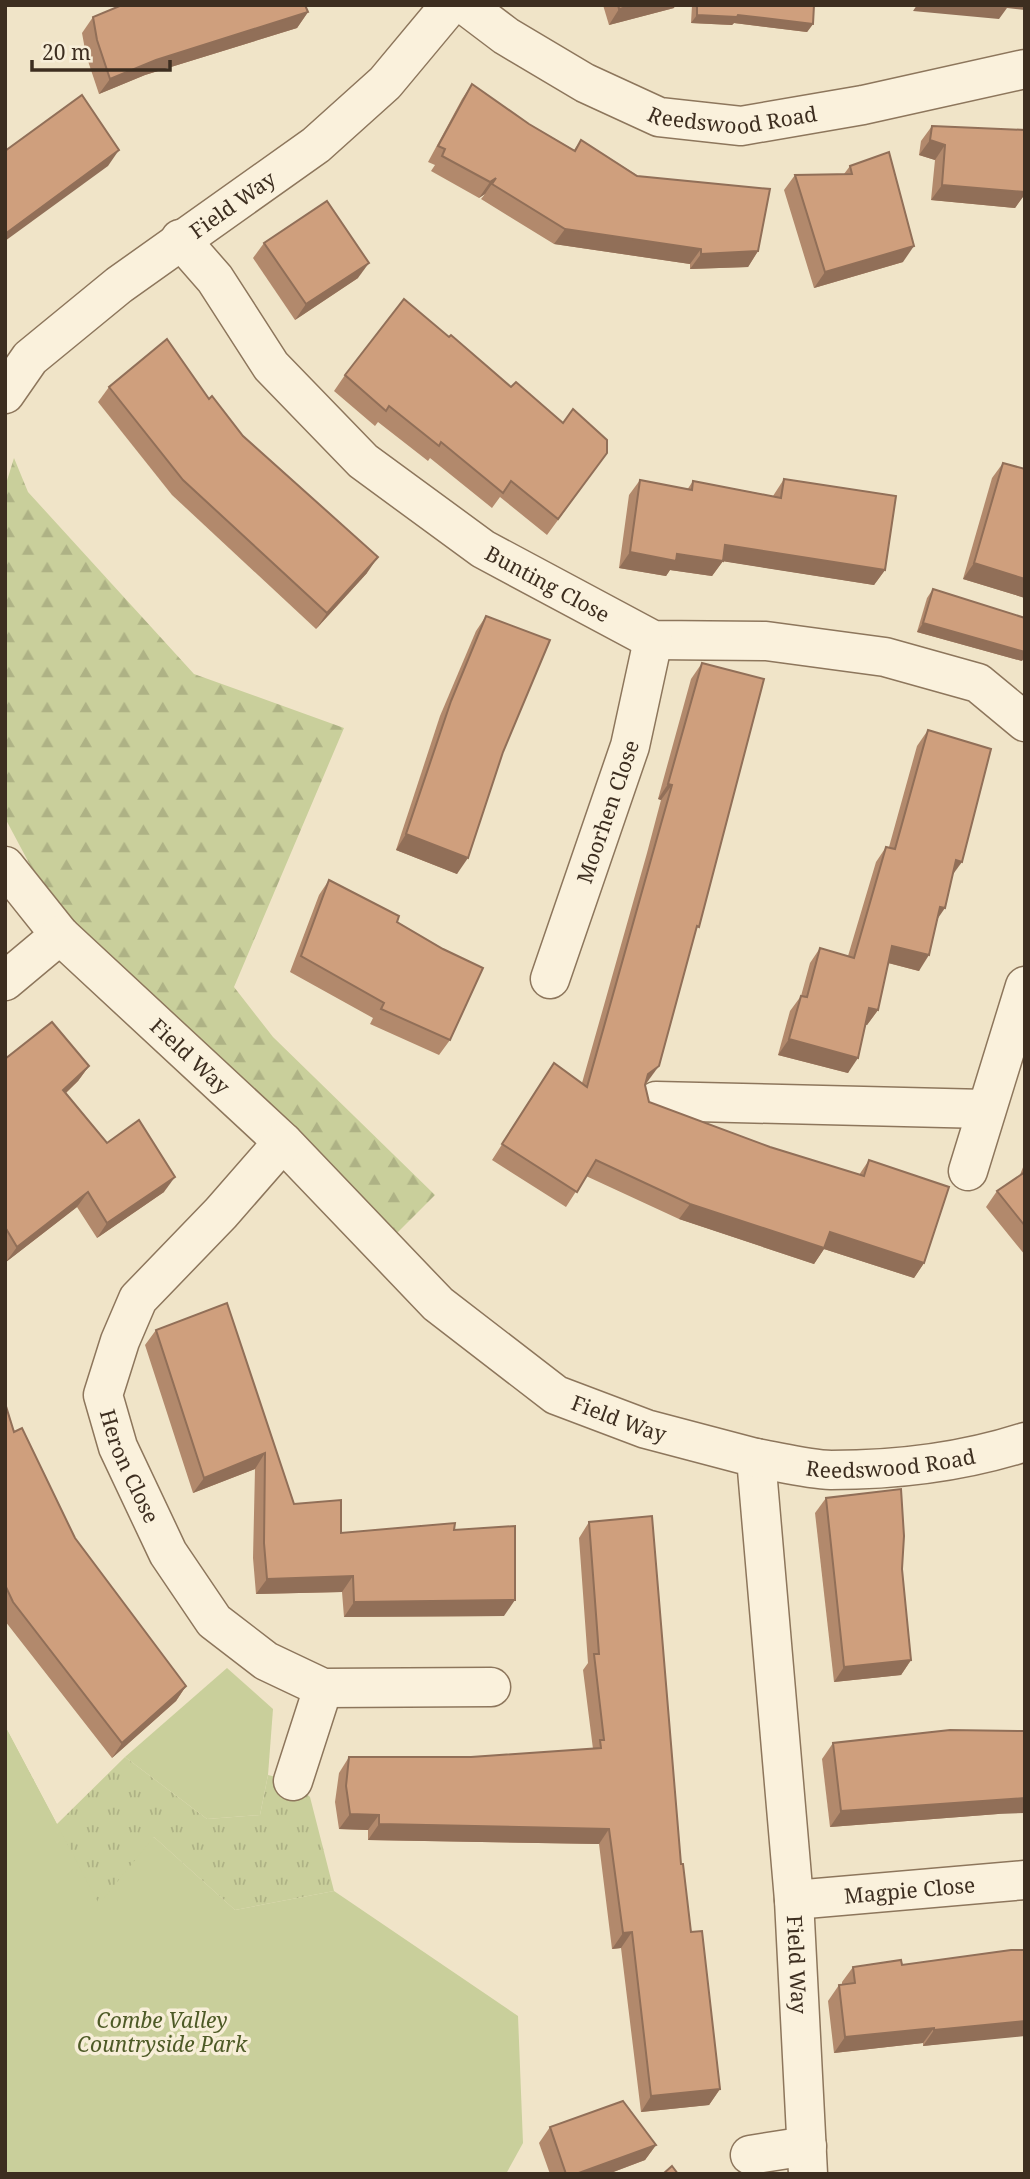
<svg xmlns="http://www.w3.org/2000/svg" width="1030" height="2179" font-family="'Noto Serif',serif">
	<defs>
		<pattern id="grass-tufts" width="24" height="20" patternUnits="userSpaceOnUse" patternTransform="scale(1.75)"><rect width="24" height="20" fill="#c9cf9b"/><path d="M3 7l-1-3M5 7V3M7 7l1-3M15 17l-1-3M17 17v-4M19 17l1-3" fill="none" stroke="#aeb285"/></pattern>
		<pattern id="forest-firs" width="22" height="20" patternUnits="userSpaceOnUse" patternTransform="scale(1.75)"><rect width="22" height="20" fill="#c9cf9b"/><path d="M5 1l3.5 6h-7zM16 11l3.5 6h-7z" fill="#aeb285"/></pattern>
	</defs>
	<rect width="100%" height="100%" fill="#f0e4c8"/>
	<!-- grass -->
	<polygon fill="url(#grass-tufts)" points="5,1726 57,1824 125,1757 207,1819 260,1815 268,1775 293,1781 310,1797 334,1891 235,1910 154,1837 5,2174"/>
	<!-- forest -->
	<polygon fill="url(#forest-firs)" points="14,458 28,492 194,674 344,728 234,987 273,1037 435,1195 391,1239 53,908 5,818 5,487"/>
	<!-- green -->
	<g fill="#c9cf9b">
		<polygon points="227,1668 273,1709 268,1775 260,1815 207,1819 125,1757"/>
		<polygon points="5,1726 99,1904 154,1837 235,1910 334,1891 518,2016 523,2143 506,2174 5,2174"/>
	</g>
	<g fill="none" stroke-linecap="round" stroke-linejoin="round">
		<defs>
			<g id="minor">
				<path id="s1" d="M465,5L506,36L585,83L659,117L741,126L863,105L1025,69"/>
				<path id="s2" d="M180,239L215,279L271,366L363,461L483,549L653,640L766,641L885,657L978,683L1025,722"/>
				<path id="s3" d="M5,394L30,358L119,285L316,145L385,83L450,5"/>
				<path id="s4" d="M5,866L60,935L283,1142L438,1304L556,1395L646,1429L756,1458L794,1900L808,2174"/>
				<path id="s5" d="M550,979L630,746L653,640"/>
				<polyline points="5,981 60,935"/>
				<polyline points="656,1101 985,1109"/>
				<path id="s6" d="M283,1142L221,1213L138,1299L120,1341L103,1395L118,1447L168,1553L214,1621L266,1661L323,1688L491,1687"/>
				<polyline points="968,1171 1025,986"/>
				<path id="s7" d="M756,1458C780,1462 807,1469 831,1470C896,1470 963,1462 1025,1442"/>
				<polyline points="293,1781 323,1688"/>
				<path id="s8" d="M794,1900L1025,1880"/>
				<polyline points="750,2155 807,2146"/>
			</g>
		</defs>
		<!-- minor casing -->
		<use href="#minor" stroke="#8d765c" stroke-width="41"/>
		<!-- minor -->
		<use href="#minor" stroke="#faf1dc" stroke-width="38"/>
	</g>
	<!-- wall -->
	<g fill="#b2896c">
		<polygon points="603,5 675,5 674,8 609,25"/>
		<polygon points="692,5 814,5 813,24 807,32 734,23 732,25 691,23"/>
		<polygon points="308,12 297,28 145,75 99,94 86,55 82,33 93,17"/>
		<polygon points="472,84 529,124 574,150 581,140 758,251 748,267 690,269 690,264 554,244 481,199 485,194 479,198 431,171 435,165 428,162 462,99"/>
		<polygon points="932,126 1025,130 1025,194 1015,208 931,200 935,160 919,155 921,141"/>
		<polygon points="850,166 903,262 814,288 784,190 795,175 844,174"/>
		<polygon points="264,243 358,278 295,320 253,258"/>
		<polygon points="449,337 511,387 607,453 547,535 500,497 492,508 430,458 428,461 378,422 375,426 334,391 345,375"/>
		<polygon points="109,387 209,399 367,573 316,629 172,495 98,402"/>
		<polygon points="1003,463 1025,598 963,579 992,478"/>
		<polygon points="784,479 885,570 874,585 723,561 712,576 670,570 666,576 619,568 629,495 640,480 687,490 693,481 773,496"/>
		<polygon points="933,589 1022,661 917,632 927,598"/>
		<polygon points="486,616 503,752 457,874 396,850 440,716 476,631"/>
		<polygon points="702,663 695,933 648,1081 645,1085 649,1102 770,1147 859,1175 869,1160 924,1263 914,1278 824,1249 814,1264 679,1219 586,1176 566,1207 492,1160 554,1063 582,1083 647,853 661,800 658,799 691,679"/>
		<polygon points="928,730 952,876 919,971 888,963 878,1010 867,1025 866,1025 848,1073 778,1055 790,1011 801,996 810,963 820,948 848,956 876,862 886,847 889,847 917,746"/>
		<polygon points="329,880 397,922 450,1040 439,1055 370,1024 373,1018 290,972 319,895"/>
		<polygon points="5,1059 89,1066 78,1081 66,1093 107,1143 164,1192 97,1238 77,1207 6,1262 5,1259"/>
		<polygon points="1025,1162 1025,1255 986,1207 997,1191 1020,1175"/>
		<polygon points="227,1303 294,1504 341,1533 454,1530 504,1616 344,1617 342,1592 256,1594 253,1558 255,1469 193,1493 145,1345 156,1330"/>
		<polygon points="5,1403 14,1432 75,1538 186,1686 176,1701 112,1758 5,1621"/>
		<polygon points="826,1498 911,1660 901,1675 834,1682 815,1513"/>
		<polygon points="589,1522 681,1864 691,1932 720,2089 709,2105 641,2112 621,1948 612,1949 599,1844 368,1840 368,1830 339,1829 335,1802 339,1773 349,1757 471,1757 593,1749 583,1670 588,1663 579,1538"/>
		<polygon points="833,1743 998,1814 830,1827 822,1759"/>
		<polygon points="902,1965 1021,2035 923,2046 923,2043 834,2053 828,2001 839,1985 842,1985 842,1982 853,1967"/>
		<polygon points="550,2127 656,2145 645,2160 608,2174 550,2174 539,2143"/>
	</g>
	<!-- shaded-wall -->
	<g fill="#916f58">
		<polygon points="635,5 675,5 674,8 609,25 619,9"/>
		<polygon points="917,5 1025,5 1025,10 1007,8 999,19 913,11"/>
		<polygon points="308,12 297,28 145,75 99,94 110,79 156,60"/>
		<polygon points="697,15 738,15 813,24 807,32 734,23 732,25 691,23"/>
		<polygon points="930,140 945,145 935,160 919,155"/>
		<polygon points="119,150 108,166 5,241 5,234"/>
		<polygon points="496,178 485,194 479,198 490,182"/>
		<polygon points="942,185 1025,192 1025,194 1015,208 931,200"/>
		<polygon points="565,229 701,249 690,264 554,244"/>
		<polygon points="914,246 903,262 814,288 825,272"/>
		<polygon points="758,251 748,267 690,269 701,254"/>
		<polygon points="369,263 358,278 295,320 306,304"/>
		<polygon points="725,545 885,570 874,585 715,560"/>
		<polygon points="630,552 677,554 723,561 712,576 670,570 666,576 619,568"/>
		<polygon points="378,557 367,573 316,629 327,613"/>
		<polygon points="974,563 1025,579 1025,598 963,579"/>
		<polygon points="923,623 1025,652 1025,657 1022,661 917,632"/>
		<polygon points="668,784 672,785 661,800 658,799"/>
		<polygon points="406,834 468,858 457,874 396,850"/>
		<polygon points="956,860 962,862 951,877"/>
		<polygon points="940,907 945,908 934,924"/>
		<polygon points="892,946 929,955 919,971 881,961"/>
		<polygon points="869,1008 878,1010 867,1025 859,1023"/>
		<polygon points="789,1039 858,1058 848,1073 778,1055"/>
		<polygon points="89,1066 78,1081 53,1105 63,1090"/>
		<polygon points="659,1066 648,1081 638,1089 648,1074"/>
		<polygon points="175,1177 164,1192 97,1238 107,1223"/>
		<polygon points="88,1192 77,1207 6,1262 17,1247"/>
		<polygon points="690,1204 830,1232 924,1263 914,1278 824,1249 814,1264 679,1219"/>
		<polygon points="265,1453 255,1469 193,1493 204,1478"/>
		<polygon points="353,1576 342,1592 256,1594 267,1579"/>
		<polygon points="515,1600 504,1616 344,1617 354,1602"/>
		<polygon points="911,1660 901,1675 834,1682 844,1667"/>
		<polygon points="186,1686 176,1701 112,1758 122,1743"/>
		<polygon points="1025,1798 1025,1813 998,1814 830,1827 841,1811"/>
		<polygon points="350,1814 379,1815 368,1830 339,1829"/>
		<polygon points="379,1824 609,1829 599,1844 368,1840"/>
		<polygon points="632,1932 621,1948 612,1949 623,1933"/>
		<polygon points="1025,2021 1025,2036 923,2046 934,2030"/>
		<polygon points="934,2028 923,2043 834,2053 845,2037"/>
		<polygon points="720,2089 709,2105 641,2112 651,2096"/>
		<polygon points="656,2145 645,2160 608,2174 576,2174"/>
	</g>
	<!-- building -->
	<g fill="#cf9f7d" stroke="#916f58" stroke-width="2">
		<polygon points="122,5 305,5 308,12 156,60 110,79 97,40 93,17"/>
		<polygon points="618,5 635,5 619,9"/>
		<polygon points="697,5 814,5 813,24 738,15 737,17 697,15"/>
		<polygon points="472,84 529,124 575,151 581,140 637,176 770,189 758,251 701,254 701,249 565,229 492,184 496,178 490,182 442,156 445,149 438,146"/>
		<polygon points="82,95 119,150 5,234 5,151"/>
		<polygon points="932,126 1025,130 1025,192 942,185 945,145 930,140"/>
		<polygon points="889,152 914,246 825,272 795,175 852,174 850,166"/>
		<polygon points="327,201 369,263 306,304 264,243"/>
		<polygon points="404,299 449,337 451,335 511,387 516,382 563,423 573,409 607,440 607,453 558,519 511,481 503,493 441,442 439,446 389,406 386,411 345,375"/>
		<polygon points="167,339 209,399 212,396 243,436 378,557 327,613 183,480 109,387"/>
		<polygon points="1003,463 1025,469 1025,579 974,563"/>
		<polygon points="784,479 896,496 885,570 725,545 723,561 677,554 676,561 630,552 640,480 692,490 693,481 781,498"/>
		<polygon points="933,589 1025,618 1025,652 923,623"/>
		<polygon points="486,616 550,640 503,752 468,858 406,834 451,701"/>
		<polygon points="702,663 764,679 699,927 697,926 659,1066 648,1074 645,1085 649,1102 770,1147 864,1176 869,1160 949,1187 924,1263 830,1232 824,1248 690,1204 596,1160 577,1192 502,1144 554,1063 587,1087 657,838 672,785 668,784"/>
		<polygon points="928,730 991,749 962,862 956,860 945,908 940,907 929,955 892,946 878,1010 869,1008 858,1058 789,1039 801,996 807,997 820,948 854,958 886,847 895,849"/>
		<polygon points="329,880 399,916 397,922 443,949 483,968 450,1040 381,1009 384,1003 301,956"/>
		<polygon points="52,1022 89,1066 63,1090 107,1143 139,1120 175,1177 107,1223 88,1192 17,1247 5,1227 5,1059"/>
		<polygon points="1025,1172 1025,1226 997,1191"/>
		<polygon points="227,1303 294,1504 341,1500 341,1533 455,1523 454,1530 515,1526 515,1600 354,1602 353,1576 267,1579 264,1543 265,1453 204,1478 156,1330"/>
		<polygon points="5,1403 14,1432 22,1428 75,1538 186,1686 122,1743 13,1602 5,1585"/>
		<polygon points="901,1489 904,1536 902,1569 911,1660 844,1667 826,1498"/>
		<polygon points="652,1516 681,1864 683,1864 691,1932 702,1931 720,2089 651,2096 632,1932 623,1933 609,1829 379,1824 379,1815 350,1814 346,1786 349,1757 471,1757 601,1748 600,1740 604,1740 594,1654 599,1654 589,1522"/>
		<polygon points="950,1730 1025,1731 1025,1798 841,1811 833,1743"/>
		<polygon points="1011,1950 1025,1950 1025,2021 934,2030 934,2028 845,2037 839,1985 855,1983 853,1967 901,1960 902,1965"/>
		<polygon points="623,2101 656,2145 576,2174 566,2174 550,2127"/>
		<polygon points="672,2166 678,2174 663,2174"/>
	</g>
	<g text-anchor="middle" dominant-baseline="central" stroke-width="7" stroke-linejoin="round" paint-order="stroke">
		<!-- street labels -->
		<g font-size="21" fill="#3d2e20" stroke="#f7eed8">
			<text stroke="none"><textPath href="#s1" startOffset="299">Reedswood Road</textPath></text>
			<text stroke="none"><textPath href="#s3" startOffset="298">Field Way</textPath></text>
			<text stroke="none"><textPath href="#s2" startOffset="511">Bunting Close</textPath></text>
			<text stroke="none"><textPath href="#s5" startOffset="177">Moorhen Close</textPath></text>
			<text stroke="none"><textPath href="#s4" startOffset="266">Field Way</textPath></text>
			<text stroke="none"><textPath href="#s4" startOffset="833">Field Way</textPath></text>
			<text stroke="none"><textPath href="#s7" startOffset="136">Reedswood Road</textPath></text>
			<text stroke="none"><textPath href="#s6" startOffset="392">Heron Close</textPath></text>
			<text stroke="none"><textPath href="#s8" startOffset="116">Magpie Close</textPath></text>
			<text stroke="none"><textPath href="#s4" startOffset="1484">Field Way</textPath></text>
		</g>
		<!-- park labels -->
		<g font-size="21" font-style="italic" fill="#4d5a26" stroke="#f7eed8">
			<text x="162" y="2020">Combe Valley<tspan x="162" dy="24">Countryside Park</tspan></text>
		</g>
	</g>
	<!-- border -->
	<rect width="1030" height="2179" fill="none" stroke="#3d2e20" stroke-width="14"/>
	<!-- scale -->
	<path d="M32 60v10h138v-10" fill="none" stroke="#3d2e20" stroke-width="3.5"/>
	<text x="42" y="60" font-size="21" fill="#3d2e20" stroke="#f7eed8" stroke-width="5" paint-order="stroke">20 m</text>
</svg>
